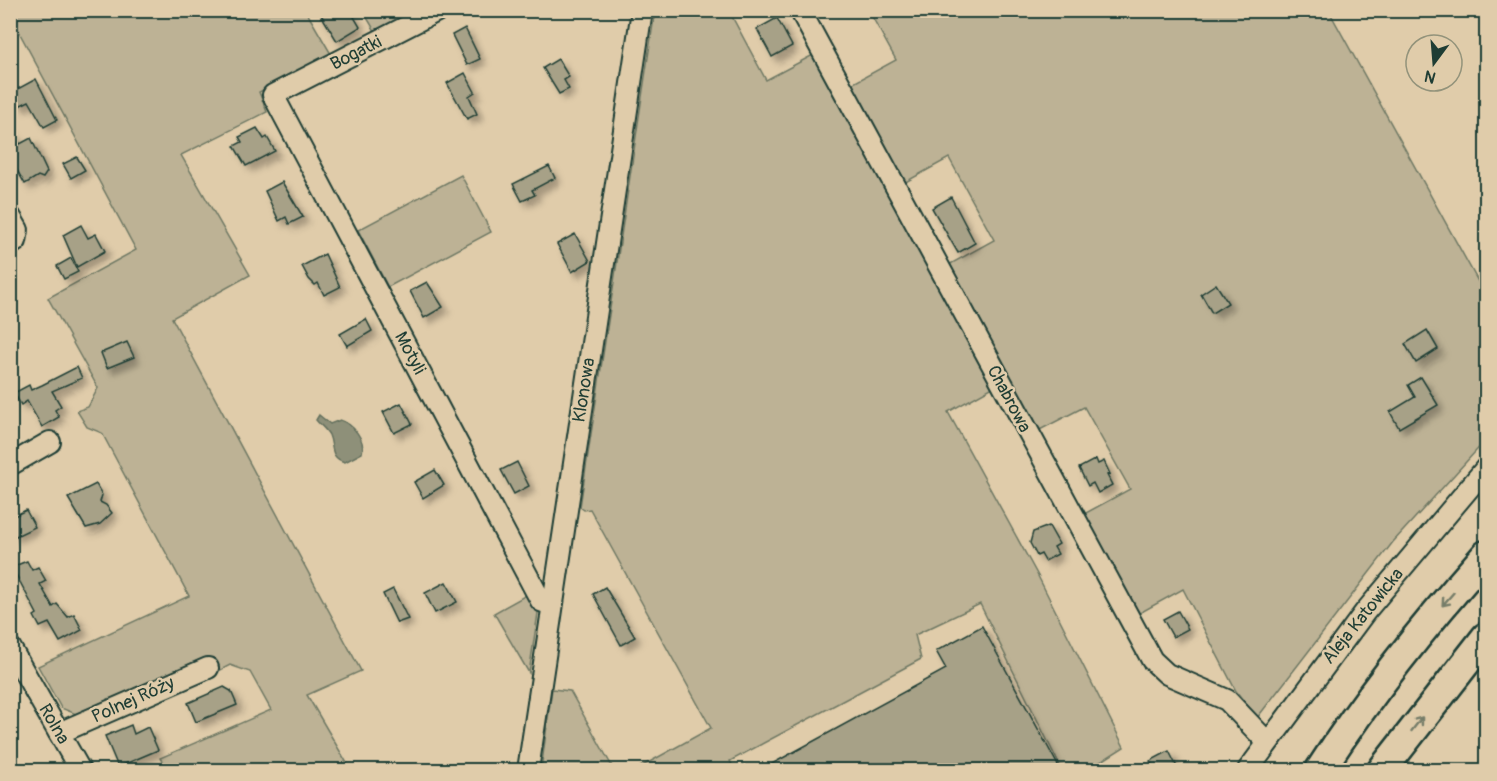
<svg xmlns="http://www.w3.org/2000/svg" width="1497" height="781" font-family="Pangolin,sans-serif">
	<defs>
		<filter id="shadow"><feDropShadow dx="5.5" dy="5.5" stdDeviation="3" flood-color="#0004"/></filter>
	</defs>
	<rect width="100%" height="100%" fill="#e0ccaa"/>
	<filter id="ink" filterUnits="userSpaceOnUse"><feTurbulence type="fractalNoise" baseFrequency=".0167" numOctaves="2"/><feDisplacementMap in="SourceGraphic" scale="12" xChannelSelector="R" yChannelSelector="G"/><feConvolveMatrix kernelMatrix="1 2 1 2 8 2 1 2 1" color-interpolation-filters="sRGB"/></filter>
	<g filter="url(#ink)">
		<!-- green -->
		<g fill="#bdb295" stroke="#6e7864" stroke-width="1.5">
			<polygon points="10,11 306,11 331,54 259,92 267,112 181,155 250,275 172,318 361,671 307,695 351,770 167,770 160,758 271,710 250,672 230,665 211,675 204,658 76,714 61,708 38,666 189,596 102,433 87,427 77,411 88,407 98,388 48,298 136,250 11,17"/>
			<polygon points="363,11 414,11 375,31"/>
			<polygon points="655,11 729,11 766,80 813,55 993,387 948,412 1038,576 1124,747 1094,766 1096,770 1062,770 980,604 915,635 921,659 730,761 735,770 635,770 711,728 590,509 584,510 580,507"/>
			<polygon points="869,11 1329,11 1486,296 1486,440 1393,542 1257,718 1236,691 1183,589 1138,614 1084,514 1130,489 1084,407 1032,434 943,268 994,240 949,158 902,184 848,86 896,60"/>
			<polygon points="461,175 491,232 388,287 358,230"/>
			<polygon points="528,594 538,613 529,673 494,613"/>
			<polygon points="552,689 570,691 614,770 541,770"/>
		</g>
		<!-- water -->
		<path fill="#8e9079" stroke="#626f5d" stroke-width="1.5" d="M319,415L330,424L340,420C353,424 366,440 362,453L345,462C329,458 334,446 329,435C326,429 320,425 316,420Z"/>
		<!-- building -->
		<g fill="#a7a187" stroke="#1f3d34" stroke-width="1.5" filter="url(#shadow)">
			<polygon points="318,10 350,10 360,27 337,41"/>
			<polygon points="777,18 792,46 772,57 757,29"/>
			<polygon points="465,28 480,59 467,65 452,35"/>
			<polygon points="558,59 569,77 564,80 569,89 559,94 543,68"/>
			<polygon points="465,73 475,92 469,96 477,114 467,119 447,83"/>
			<polygon points="36,79 57,120 44,127 29,101 19,106 12,92"/>
			<polygon points="257,128 264,139 267,137 275,151 246,166 234,146 242,142 239,137"/>
			<polygon points="10,129 20,144 31,138 47,172 43,178 38,176 25,184 10,158"/>
			<polygon points="77,157 85,170 71,178 63,164"/>
			<polygon points="549,166 555,178 532,190 535,195 522,201 513,184"/>
			<polygon points="282,182 303,217 289,224 286,217 279,221 265,191"/>
			<polygon points="951,197 975,243 958,253 932,208"/>
			<polygon points="81,225 88,238 96,234 105,251 77,267 63,235"/>
			<polygon points="575,234 590,261 572,272 557,244"/>
			<polygon points="325,254 340,287 324,295 318,283 315,285 309,279 302,266"/>
			<polygon points="71,258 78,272 64,279 57,266"/>
			<polygon points="427,282 443,307 424,318 410,291"/>
			<polygon points="1216,284 1228,303 1212,313 1201,294"/>
			<polygon points="366,319 372,331 347,346 340,334"/>
			<polygon points="1427,330 1438,349 1416,363 1405,344"/>
			<polygon points="127,342 134,357 107,368 101,353"/>
			<polygon points="77,367 82,378 52,391 61,406 55,410 59,417 42,427 27,401 21,405 14,393 29,385 31,390 42,385"/>
			<polygon points="1421,377 1438,405 1399,428 1390,412 1415,397 1408,385"/>
			<polygon points="401,403 412,424 394,433 383,412"/>
			<polygon points="1096,459 1098,464 1104,461 1110,474 1107,475 1112,485 1098,493 1093,483 1088,486 1079,468"/>
			<polygon points="517,462 529,486 514,494 501,470"/>
			<polygon points="435,470 444,485 423,498 414,482"/>
			<polygon points="96,484 102,495 100,502 106,505 112,513 100,524 86,528 68,498"/>
			<polygon points="26,510 35,527 14,537 10,530 10,518"/>
			<polygon points="1049,526 1059,544 1054,547 1058,554 1045,561 1041,554 1037,556 1030,543 1033,532"/>
			<polygon points="27,561 32,570 38,567 46,581 40,584 53,607 57,604 68,617 74,614 82,630 60,642 49,623 40,627 34,616 37,614 12,567"/>
			<polygon points="446,582 457,602 435,613 425,593"/>
			<polygon points="605,587 635,637 621,645 593,594"/>
			<polygon points="393,589 408,619 397,623 383,594"/>
			<polygon points="1178,611 1188,629 1173,637 1163,619"/>
			<polygon points="982,626 1061,771 759,771 946,669 936,651"/>
			<polygon points="224,687 231,691 237,705 196,722 188,703"/>
			<polygon points="131,725 134,734 148,727 158,750 118,767 105,736"/>
			<polygon points="1169,751 1179,771 1155,771 1150,761"/>
		</g>
		<g fill="none" stroke-linecap="round" stroke-linejoin="round">
			<defs>
				<g id="minor">
					<polyline points="439,10 273,95 541,601 552,605"/>
					<polyline points="800,10 1152,660 1167,674 1227,700 1267,742"/>
					<polyline points="10,216 18,230 16,241 10,245"/>
					<polyline points="10,465 50,442"/>
					<polyline points="10,647 80,770"/>
					<polyline points="59,733 208,668"/>
					<polyline points="528,770 642,10"/>
					<polyline points="1248,770 1365,612 1486,468"/>
				</g>
				<g id="highway">
					<path d="M1320,770C1369,694 1426,623 1486,555"/>
					<polyline points="1382,770 1486,637"/>
				</g>
			</defs>
			<!-- minor casing -->
			<use href="#minor" stroke="#1f3d34" stroke-width="24"/>
			<!-- highway casing -->
			<use href="#highway" stroke="#1f3d34" stroke-width="33"/>
			<!-- minor -->
			<use href="#minor" stroke="#e0ccaa" stroke-width="20"/>
			<!-- highway -->
			<use href="#highway" stroke="#e0ccaa" stroke-width="28"/>
		</g>
		<!-- one-way arrows -->
		<defs><path id="oneway-shaft" d="M-6 0H5M1.5-3L5.5 0L1.5 3" fill="none" stroke-width="1.6" stroke-linecap="round" stroke-linejoin="round" transform="scale(1.5)"/></defs>
		<g stroke="#767d69">
			<use href="#oneway-shaft" transform="translate(1448 599) rotate(131)"/>
			<use href="#oneway-shaft" transform="translate(1417 724) rotate(-52)"/>
		</g>
	</g>
	<g text-anchor="middle" dominant-baseline="central" stroke-width="5" stroke-linejoin="round" paint-order="stroke">
		<!-- street labels -->
		<g font-size="18" fill="#1f3d34" stroke="#e0ccaa">
			<text transform="translate(356 53) rotate(-27)">Bogatki</text>
			<text transform="translate(410 353) rotate(62)">Motyli</text>
			<text transform="translate(584 390) rotate(-81)">Klonowa</text>
			<text transform="translate(1009 399) rotate(62)">Chabrowa</text>
			<text transform="translate(1363 616) rotate(-51)">Aleja Katowicka</text>
			<text transform="translate(133 700) rotate(-24)">Polnej Róży</text>
			<text transform="translate(54 724) rotate(60)">Rolna</text>
		</g>
	</g>
	<!-- margin -->
	<rect width="1497" height="781" fill="none" stroke="#e0ccaa" stroke-width="36"/>
	<rect x="18" y="18" width="1461" height="745" fill="none" stroke="#1f3d34" stroke-width="2" filter="url(#ink)"/>
	<!-- north arrow -->
	<g transform="translate(1434 63) rotate(196)"><circle r="28" fill="#e0ccaa" stroke="#93937b" stroke-width="1.5"/>
	<path d="M0-4.5L10 22L0 15L-10 22Z" fill="#1f3d34"/>
	<text y="-9" font-size="16" font-weight="bold" text-anchor="middle" fill="#1f3d34">N</text>
	</g>
</svg>
